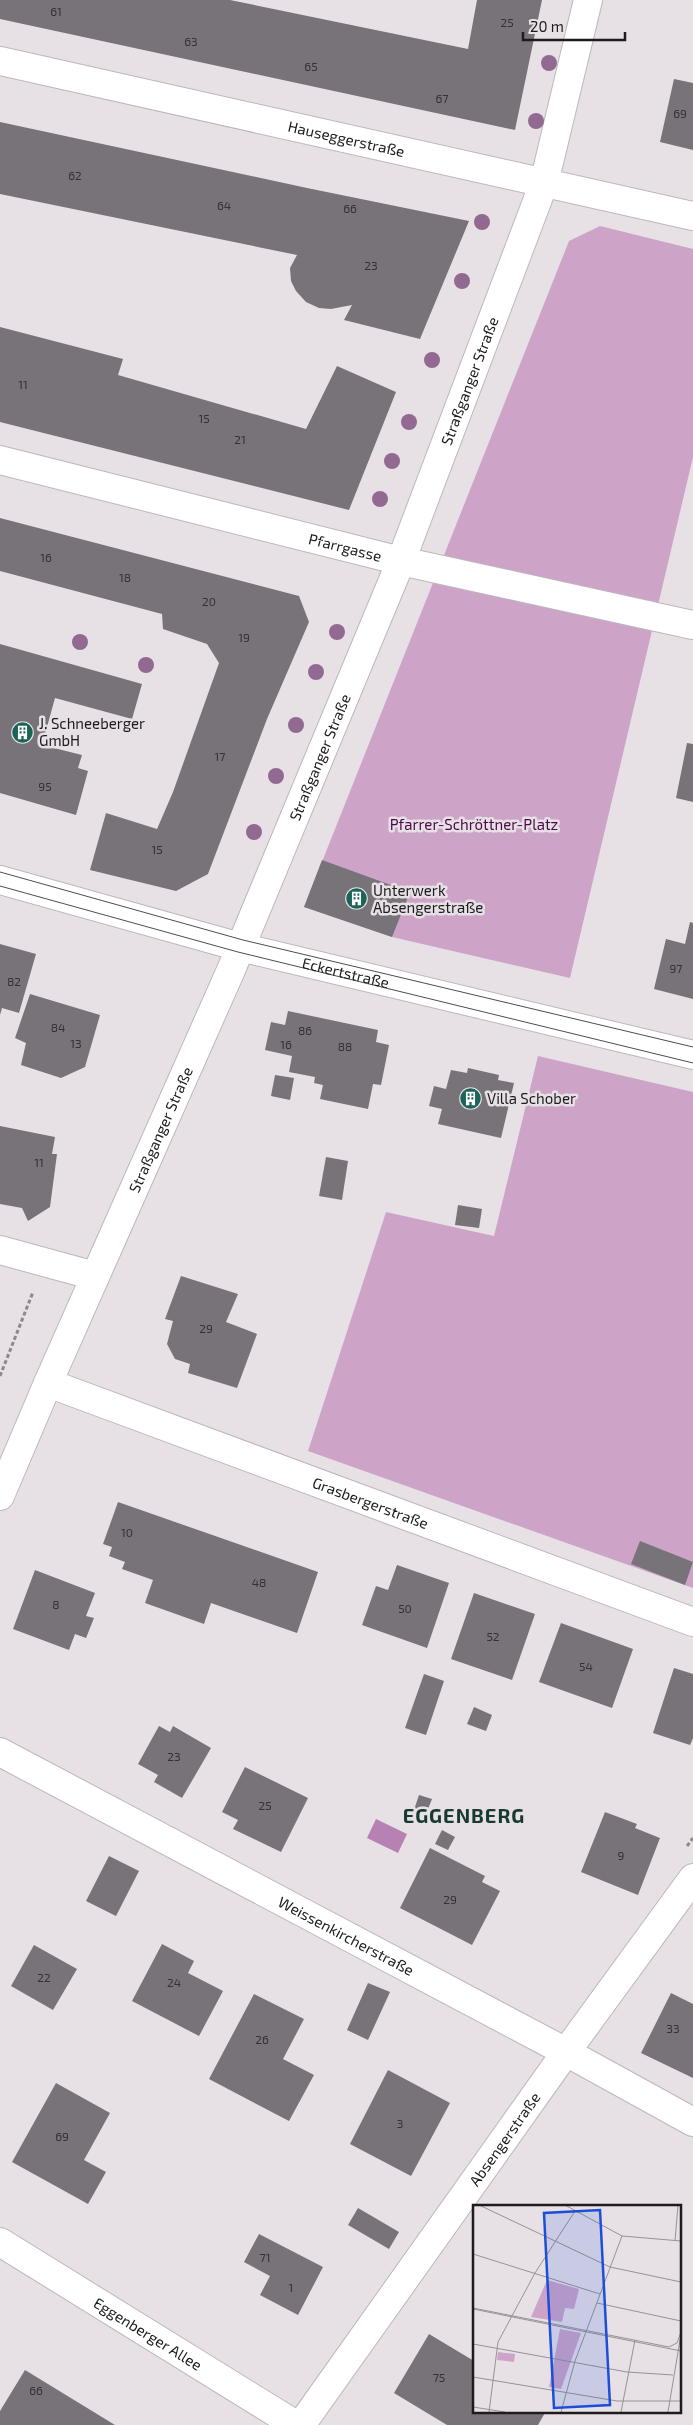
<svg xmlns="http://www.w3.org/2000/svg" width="693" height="2425" font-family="'Exo 2',sans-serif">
	<rect width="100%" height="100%" fill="#e7e1e6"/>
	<!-- green -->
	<g fill="#cda4c8">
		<polygon points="600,226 693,249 693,457 570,978 392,937 304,907 569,241"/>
		<polygon points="538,1056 693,1092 693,1588 308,1451 386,1212 494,1236"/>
	</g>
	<!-- water -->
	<polygon fill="#b881b3" points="376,1819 407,1834 398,1853 367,1838"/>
	<!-- building -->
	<g fill="#787378">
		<polygon points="0,0 230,0 468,49 477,0 542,0 515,130 0,19"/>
		<polygon points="674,79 693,83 693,150 660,142"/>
		<polygon points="0,122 307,188 469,221 420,339 344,320 352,305 331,309 319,308 306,302 296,291 291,281 290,268 297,255 0,194"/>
		<polygon points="0,327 123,359 118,375 306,429 337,366 396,392 349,510 0,422"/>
		<polygon points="0,518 299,596 309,622 267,719 208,874 176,891 90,870 106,813 157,829 173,792 219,663 207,644 163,629 162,614 0,571"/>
		<polygon points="0,644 142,684 132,719 55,698 42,745 82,755 78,768 88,771 76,815 0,793"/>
		<polygon points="687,743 693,744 693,802 676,798"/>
		<polygon points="322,860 410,892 392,937 304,907"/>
		<polygon points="690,922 693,923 693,999 654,989 666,939 685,944"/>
		<polygon points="0,944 36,954 19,1013 2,1008 0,1015"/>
		<polygon points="30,994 100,1015 85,1067 61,1078 21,1065 26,1043 15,1038"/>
		<polygon points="288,1011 378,1030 376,1042 389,1045 381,1085 373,1084 368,1109 320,1099 323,1085 314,1083 315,1077 289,1072 292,1056 265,1050 271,1022 285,1025"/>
		<polygon points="468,1068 499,1075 498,1080 514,1083 501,1138 438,1124 442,1109 429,1106 434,1086 446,1089 451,1070 467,1073"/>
		<polygon points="275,1075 294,1078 290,1100 271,1096"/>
		<polygon points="0,1126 55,1137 52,1154 57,1154 50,1207 28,1221 22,1208 0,1204"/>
		<polygon points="326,1157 348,1161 342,1200 319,1196"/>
		<polygon points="458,1205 482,1209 479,1228 455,1225"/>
		<polygon points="181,1276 238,1294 226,1322 257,1334 237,1388 188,1373 190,1364 175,1359 167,1344 173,1321 165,1319"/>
		<polygon points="118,1502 318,1572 297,1633 211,1603 204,1624 145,1603 153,1580 122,1569 125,1562 109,1556 112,1547 103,1544"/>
		<polygon points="640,1541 693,1562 685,1585 631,1564"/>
		<polygon points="397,1565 449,1583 427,1648 362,1625 376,1586 388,1590"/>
		<polygon points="35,1570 95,1593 86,1616 94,1618 86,1638 75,1634 69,1650 13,1629"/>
		<polygon points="474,1593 535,1614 512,1680 451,1659"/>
		<polygon points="561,1623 633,1649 612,1708 539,1682"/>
		<polygon points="674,1668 693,1674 693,1738 690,1745 653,1733"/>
		<polygon points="424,1674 444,1681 426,1735 405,1728"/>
		<polygon points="474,1707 492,1715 486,1731 467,1724"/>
		<polygon points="159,1726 170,1732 173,1726 211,1748 182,1798 154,1782 158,1775 138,1764"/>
		<polygon points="245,1767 308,1798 281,1852 233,1829 238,1820 222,1812"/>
		<polygon points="419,1795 432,1799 426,1814 414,1810"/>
		<polygon points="605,1812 637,1824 635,1828 660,1838 638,1895 581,1872"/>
		<polygon points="442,1830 455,1837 448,1850 435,1844"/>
		<polygon points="430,1848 485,1876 482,1882 500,1891 472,1945 400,1908"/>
		<polygon points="109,1856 139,1871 116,1916 86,1901"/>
		<polygon points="162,1944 194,1961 188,1973 223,1991 199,2036 132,2001"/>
		<polygon points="34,1945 77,1969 53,2010 11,1986"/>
		<polygon points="368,1983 390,1992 368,2040 347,2030"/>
		<polygon points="671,1993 693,2004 693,2078 641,2053"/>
		<polygon points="254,1994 304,2019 283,2059 314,2075 289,2121 209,2079"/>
		<polygon points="388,2070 450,2103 411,2176 350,2144"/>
		<polygon points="56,2083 110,2113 84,2160 106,2172 88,2204 12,2162"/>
		<polygon points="358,2208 399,2232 389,2249 348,2225"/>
		<polygon points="259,2234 323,2267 298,2315 260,2295 270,2276 244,2262"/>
		<polygon points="429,2334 474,2361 474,2411 546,2411 538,2425 447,2425 394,2393"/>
		<polygon points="25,2370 115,2425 0,2425 0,2411"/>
	</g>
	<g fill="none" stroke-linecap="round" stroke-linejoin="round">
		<defs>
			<g id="street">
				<path id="s1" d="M0,61L693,216"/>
				<path id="s2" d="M0,460L401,561L693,625"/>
				<polyline points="0,1250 95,1276"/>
				<path id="s3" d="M48,1383L693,1622"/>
				<path id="s4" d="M0,1496L48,1383L231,970L401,561L544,183L588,0"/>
				<path id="s5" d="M0,1752L566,2052L693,2122"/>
				<path id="s6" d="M0,2242L296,2425"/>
				<path id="s7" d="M301,2425L566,2052L693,1878"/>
			</g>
			<g id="secondary">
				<path id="s8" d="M0,880L240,947L693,1055"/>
			</g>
		</defs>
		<!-- street casing -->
		<use href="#street" stroke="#bdb7bc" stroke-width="30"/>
		<!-- secondary casing -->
		<use href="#secondary" stroke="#bdb7bc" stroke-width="30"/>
		<!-- path -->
		<g stroke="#8c888c" stroke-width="3" stroke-dasharray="4 2.5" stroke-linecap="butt">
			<polyline points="0,1376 33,1292"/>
			<polyline points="687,1846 693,1838"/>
		</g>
		<!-- street -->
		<use href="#street" stroke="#fff" stroke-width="28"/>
		<!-- secondary -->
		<use href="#secondary" stroke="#fff" stroke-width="28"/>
		<!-- tram -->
		<g stroke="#4f4c4f" stroke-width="1">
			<polyline points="0,872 243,940 693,1047"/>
			<polyline points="0,886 238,952 693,1063"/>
		</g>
	</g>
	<!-- trees -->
	<g fill="#926990">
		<circle cx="549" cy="63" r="8"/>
		<circle cx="536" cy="121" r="8"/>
		<circle cx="482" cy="222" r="8"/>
		<circle cx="462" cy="281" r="8"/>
		<circle cx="432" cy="360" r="8"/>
		<circle cx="409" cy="422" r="8"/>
		<circle cx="392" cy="461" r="8"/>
		<circle cx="380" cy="499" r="8"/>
		<circle cx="337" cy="632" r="8"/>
		<circle cx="80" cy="642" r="8"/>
		<circle cx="146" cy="665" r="8"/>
		<circle cx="316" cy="672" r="8"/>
		<circle cx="296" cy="725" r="8"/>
		<circle cx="276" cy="776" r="8"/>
		<circle cx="254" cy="832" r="8"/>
	</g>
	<!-- icons -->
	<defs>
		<symbol id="building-disc" viewBox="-11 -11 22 22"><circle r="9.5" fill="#1c6458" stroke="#e7e1e6"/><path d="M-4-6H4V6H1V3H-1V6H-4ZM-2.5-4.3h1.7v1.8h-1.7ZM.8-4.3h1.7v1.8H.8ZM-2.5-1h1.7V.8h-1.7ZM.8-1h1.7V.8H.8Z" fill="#fff"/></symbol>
	</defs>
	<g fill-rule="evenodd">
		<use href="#building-disc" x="10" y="720" width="25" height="25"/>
		<use href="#building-disc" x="344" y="886" width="25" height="25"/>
		<use href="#building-disc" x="458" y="1086" width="25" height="25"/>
	</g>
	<g text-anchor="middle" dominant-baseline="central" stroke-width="5" stroke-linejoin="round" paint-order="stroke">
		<!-- number labels -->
		<g font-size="12" fill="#343134">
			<text x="56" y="11">61</text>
			<text x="507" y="22">25</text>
			<text x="191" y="41">63</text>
			<text x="311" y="66">65</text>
			<text x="442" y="98">67</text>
			<text x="680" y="113">69</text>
			<text x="75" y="175">62</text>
			<text x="224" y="205">64</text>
			<text x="350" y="208">66</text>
			<text x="371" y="265">23</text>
			<text x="23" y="384">11</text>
			<text x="204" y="418">15</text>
			<text x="240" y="439">21</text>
			<text x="46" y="557">16</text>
			<text x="125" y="577">18</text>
			<text x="209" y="601">20</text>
			<text x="244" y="637">19</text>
			<text x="220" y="756">17</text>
			<text x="45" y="786">95</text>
			<text x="157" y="849">15</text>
			<text x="676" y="968">97</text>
			<text x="14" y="981">82</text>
			<text x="58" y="1027">84</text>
			<text x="305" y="1030">86</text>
			<text x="76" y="1043">13</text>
			<text x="286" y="1044">16</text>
			<text x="345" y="1046">88</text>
			<text x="39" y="1162">11</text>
			<text x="206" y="1328">29</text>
			<text x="127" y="1532">10</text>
			<text x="259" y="1582">48</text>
			<text x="56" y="1604">8</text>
			<text x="405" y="1608">50</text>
			<text x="493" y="1636">52</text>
			<text x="586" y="1666">54</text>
			<text x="174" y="1756">23</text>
			<text x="265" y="1805">25</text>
			<text x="621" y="1855">9</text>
			<text x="450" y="1899">29</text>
			<text x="44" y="1977">22</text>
			<text x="174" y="1982">24</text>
			<text x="673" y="2028">33</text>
			<text x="262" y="2039">26</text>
			<text x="400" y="2123">3</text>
			<text x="62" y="2136">69</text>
			<text x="265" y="2257">71</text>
			<text x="291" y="2287">1</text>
			<text x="439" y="2377">75</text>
			<text x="36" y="2390">66</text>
		</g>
		<!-- street labels -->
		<g font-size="15" fill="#1d1b1d" stroke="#e7e1e6">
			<text stroke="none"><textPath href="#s1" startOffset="355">Hauseggerstraße</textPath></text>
			<text stroke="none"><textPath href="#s4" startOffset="1210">Straßganger Straße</textPath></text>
			<text stroke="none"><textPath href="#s2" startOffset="356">Pfarrgasse</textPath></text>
			<text stroke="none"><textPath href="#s4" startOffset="805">Straßganger Straße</textPath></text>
			<text stroke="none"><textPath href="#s8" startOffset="358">Eckertstraße</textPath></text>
			<text stroke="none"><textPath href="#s4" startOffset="400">Straßganger Straße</textPath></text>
			<text stroke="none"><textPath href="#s3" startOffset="344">Grasbergerstraße</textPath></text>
			<text stroke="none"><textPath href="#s5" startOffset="392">Weissenkircherstraße</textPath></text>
			<text stroke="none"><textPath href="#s7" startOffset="351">Absengerstraße</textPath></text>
			<text stroke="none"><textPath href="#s6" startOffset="174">Eggenberger Allee</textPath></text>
		</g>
		<!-- poi labels -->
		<g font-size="15" fill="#1d1b1d" stroke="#e7e1e6" text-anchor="start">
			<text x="39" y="723">J. Schneeberger<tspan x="39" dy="17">GmbH</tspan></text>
			<text x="373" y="890">Unterwerk<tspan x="373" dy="17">Absengerstraße</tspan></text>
			<text x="487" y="1098">Villa Schober</text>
		</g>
		<!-- park labels -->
		<g font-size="15" fill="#4c074a" stroke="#e7e1e6">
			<text x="474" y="824">Pfarrer-Schröttner-Platz</text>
		</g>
		<!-- district labels -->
		<g font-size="20" font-weight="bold" letter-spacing="1" fill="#183832" stroke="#e7e1e6">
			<text x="464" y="1815">EGGENBERG</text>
		</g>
	</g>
	<!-- overview -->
	<g transform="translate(473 2205)">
		<rect width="208" height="208" fill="#e7e1e6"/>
		<path d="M74,75L106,84L101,104L92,103L89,117L58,112ZM87,124L108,128L88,184L76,182ZM25,147L42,149L41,157L24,155Z" fill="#cda4c8"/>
		<path fill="none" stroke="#969296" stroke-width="1" d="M6,0L137,62L208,77M92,0L149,31L208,36M202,36L205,0M0,49L127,89M124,98L208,116M0,103L196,142L204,138L208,127M0,104L208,146M0,139L154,167L200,170M0,172L144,196H208M0,202L32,207M16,207L25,137L62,68L102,6M88,207L102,156L149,31M148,207L162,135M195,207L208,129"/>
		<path fill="#1d4ed8" fill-opacity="0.15" stroke="#1d4ed8" stroke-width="2.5" d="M127,5L137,200L81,203L71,8Z"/>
		<rect width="208" height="208" fill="none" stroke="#1d1b1d" stroke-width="2.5"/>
	</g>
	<!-- scale -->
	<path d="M523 32v8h102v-8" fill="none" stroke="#1d1b1d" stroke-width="2.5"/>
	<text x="530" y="32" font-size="15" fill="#1d1b1d" stroke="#e7e1e6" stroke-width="4" paint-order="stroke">20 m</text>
</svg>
